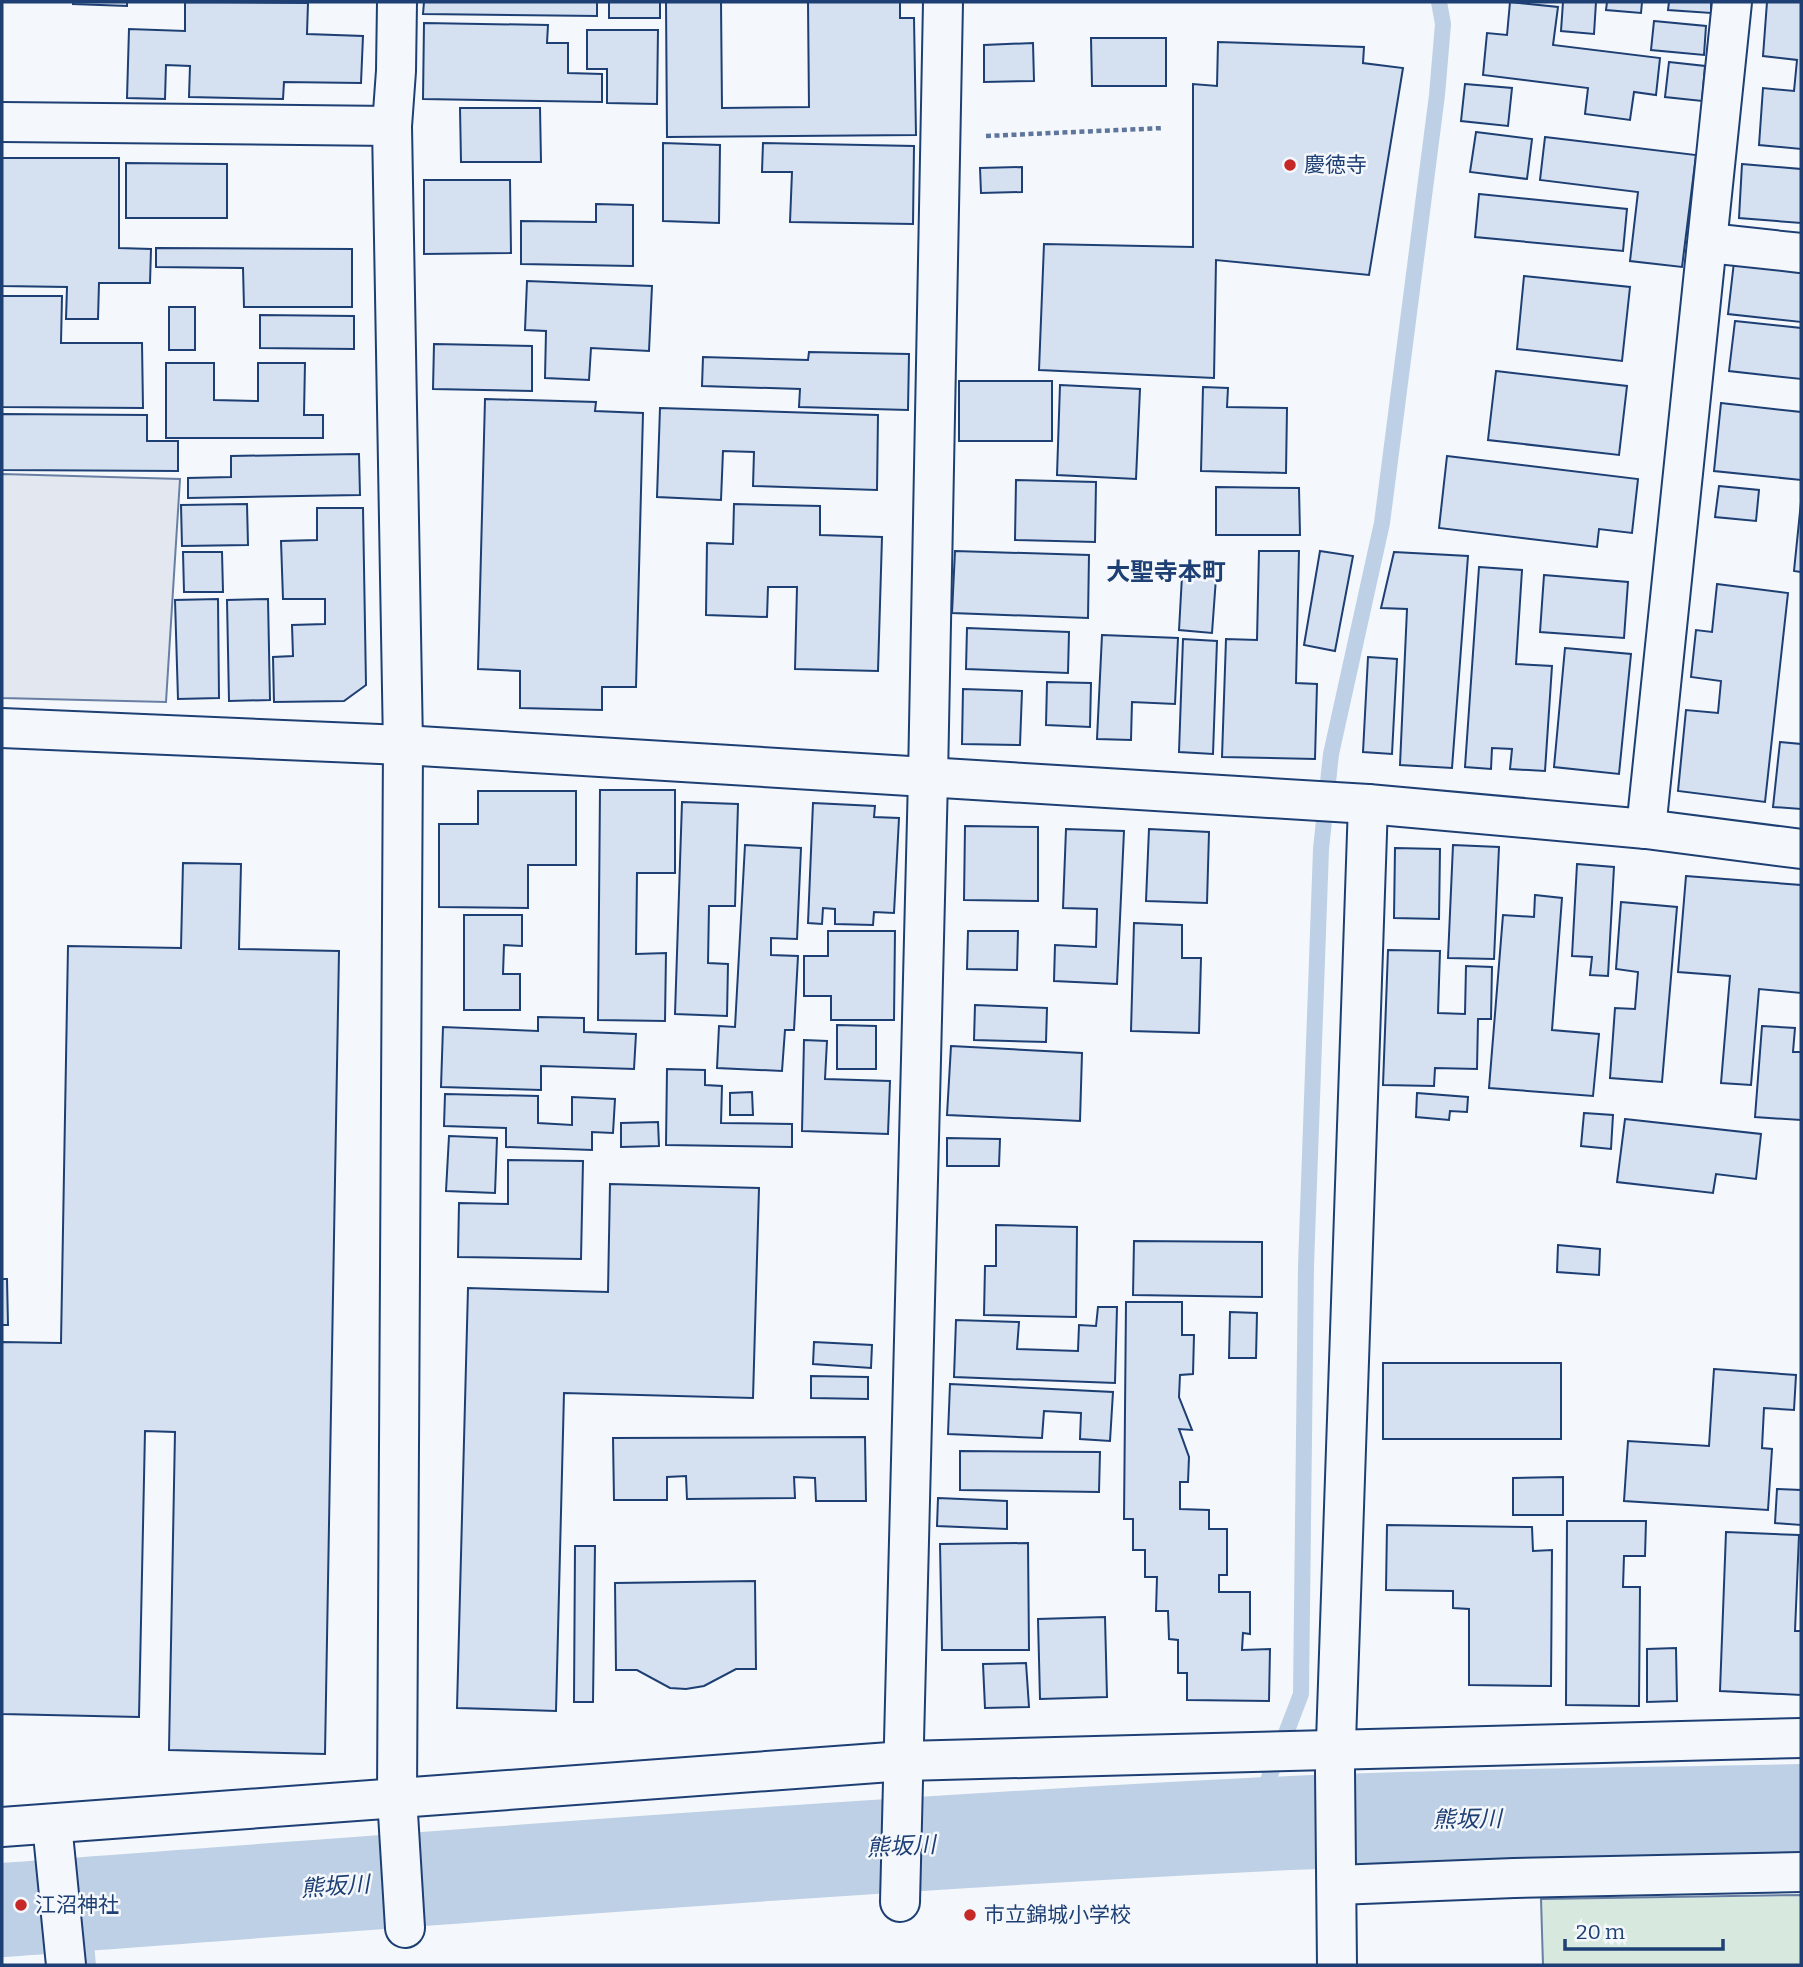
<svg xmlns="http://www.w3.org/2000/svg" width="1803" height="1967" font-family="Bitter,'Noto Sans JP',serif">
	<rect width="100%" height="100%" fill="#f4f7fb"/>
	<!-- green -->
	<polygon fill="#d7e8df" stroke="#687fa3" stroke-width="2" points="1801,1895 1801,1965 1543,1965 1541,1899"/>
	<!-- parking -->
	<polygon fill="#e3e8f0" stroke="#687fa3" stroke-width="2" points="2,474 180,479 166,702 2,698"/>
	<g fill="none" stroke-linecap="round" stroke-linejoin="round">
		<!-- stream -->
		<g stroke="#bed0e5" stroke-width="16">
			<polyline points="1251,1825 1301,1694 1306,1266 1321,849 1331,754 1382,523 1437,95 1443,24 1439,2"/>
			<polyline points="82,1905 88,1965"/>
		</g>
		<!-- river -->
		<path stroke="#bed0e5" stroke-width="94" d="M2,1910C417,1880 833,1846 1249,1825C1433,1816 1617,1815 1801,1811"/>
	</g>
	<!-- building -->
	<g fill="#d5e0f0" stroke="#1d3f73" stroke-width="2">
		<polygon points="73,2 127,2 127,6 73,4"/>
		<polygon points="185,2 308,3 307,34 363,36 361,83 284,82 283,99 189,97 190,66 166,65 165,99 127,98 129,29 185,31"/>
		<polygon points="424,2 597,2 597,16 423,14"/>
		<rect x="609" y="2" width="51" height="16"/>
		<polygon points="666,2 721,2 722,108 809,107 808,2 900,2 900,18 914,18 916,135 667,137"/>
		<polygon points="1510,2 1558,7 1553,45 1660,58 1656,95 1634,92 1630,120 1585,114 1588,88 1483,75 1487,33 1507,35"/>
		<polygon points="1563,2 1596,2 1594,34 1561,31"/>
		<polygon points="1607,2 1642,2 1641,13 1606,10"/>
		<polygon points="1669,2 1711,2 1711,13 1668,10"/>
		<polygon points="1767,2 1801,2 1801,149 1759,145 1763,88 1794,91 1797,60 1763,56"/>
		<polygon points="1654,21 1706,26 1704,55 1651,50"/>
		<polygon points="424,23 548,25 547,43 568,43 568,73 602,74 602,102 423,99"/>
		<polygon points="587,30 658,30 657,104 607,103 607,69 587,69"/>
		<polygon points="1091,38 1166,38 1166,86 1092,86"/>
		<polygon points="1218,42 1364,47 1363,63 1403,68 1369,275 1216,260 1214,378 1039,370 1044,244 1193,247 1193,84 1217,86"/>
		<polygon points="1033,43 1034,81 984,82 984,45"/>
		<polygon points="1669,62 1705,66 1702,101 1665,97"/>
		<polygon points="1465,84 1512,88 1508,126 1461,121"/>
		<polygon points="460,108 540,108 541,162 461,162"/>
		<polygon points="1476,132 1532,139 1527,179 1470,172"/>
		<polygon points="1545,137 1696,155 1682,267 1630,261 1638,192 1540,180"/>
		<polygon points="663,143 720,145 719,223 663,221"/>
		<polygon points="763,143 914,146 913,224 790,222 792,172 762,172"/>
		<polygon points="2,158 119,158 119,248 151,249 150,283 99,283 98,319 66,319 67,287 2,286"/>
		<polygon points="126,163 227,164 227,218 126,218"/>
		<polygon points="1742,164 1801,169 1801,223 1739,218"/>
		<polygon points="1022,167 1022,192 981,193 980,168"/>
		<polygon points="424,180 510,180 511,253 424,254"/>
		<polygon points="1479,194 1627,209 1623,251 1475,237"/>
		<polygon points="596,204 633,205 633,266 521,264 521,221 596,222"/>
		<polygon points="156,248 352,249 352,307 244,307 243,268 156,267"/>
		<polygon points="1734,262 1801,269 1801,322 1728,314"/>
		<polygon points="1524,276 1630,287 1622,361 1517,349"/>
		<polygon points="527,281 652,286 649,351 591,348 589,380 545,378 546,331 525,330"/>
		<polygon points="2,296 62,296 61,343 142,343 143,408 2,407"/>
		<rect x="169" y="307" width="26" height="43"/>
		<polygon points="260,315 354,316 354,349 260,348"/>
		<polygon points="1735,321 1801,328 1801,379 1729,371"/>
		<polygon points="434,344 532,346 532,391 433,389"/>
		<polygon points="809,352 909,354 908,410 799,407 800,389 702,386 703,357 808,360"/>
		<polygon points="166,363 214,363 214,400 258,401 258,363 305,363 304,415 323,415 323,438 166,438"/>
		<polygon points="1496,371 1627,386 1619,455 1488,440"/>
		<rect x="959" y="381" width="93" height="60"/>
		<polygon points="1060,385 1140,389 1136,479 1057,475"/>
		<polygon points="1203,387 1228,388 1227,407 1287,408 1286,473 1201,471"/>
		<polygon points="485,399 596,402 595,411 643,413 636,687 602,687 602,710 520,708 520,671 478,669"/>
		<polygon points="1721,403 1801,412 1801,480 1714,471"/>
		<polygon points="660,408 878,415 877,490 753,486 754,452 723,451 721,500 657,497"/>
		<polygon points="2,414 147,415 147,441 178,441 178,471 2,470"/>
		<polygon points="359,454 360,495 188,498 188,478 231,477 231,456"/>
		<polygon points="1447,456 1638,479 1632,533 1599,529 1597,547 1439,528"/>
		<polygon points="1016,480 1096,482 1095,542 1015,540"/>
		<polygon points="1719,486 1759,490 1756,521 1715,517"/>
		<polygon points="1216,487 1299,488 1300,535 1216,535"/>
		<polygon points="1801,502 1801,572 1794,571"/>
		<polygon points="247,504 248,545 182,546 181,505"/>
		<polygon points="734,504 820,506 820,535 882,537 878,671 795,669 797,587 768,587 767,617 706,615 707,543 733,544"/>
		<polygon points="317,508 363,508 366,685 344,701 274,702 273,657 293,656 292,625 325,624 325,599 283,599 281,541 317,540"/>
		<polygon points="955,551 1089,555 1088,618 952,613"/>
		<polygon points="1259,551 1299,551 1296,683 1317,684 1315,759 1222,757 1226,639 1257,640"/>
		<polygon points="1320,551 1353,556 1335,651 1304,645"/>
		<polygon points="183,552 222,552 223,592 184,592"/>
		<polygon points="1394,552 1468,556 1452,768 1400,765 1407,609 1381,608"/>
		<polygon points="1479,567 1522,570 1516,664 1552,666 1545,771 1510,769 1512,749 1492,748 1491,769 1465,767"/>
		<polygon points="1544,575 1628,582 1624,638 1540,632"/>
		<polygon points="1182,576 1216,578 1212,633 1179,630"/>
		<polygon points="1717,584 1788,593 1765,802 1678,791 1686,710 1718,713 1721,681 1691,677 1696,630 1712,632"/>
		<polygon points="218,599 219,698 178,699 175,600"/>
		<polygon points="268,599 270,700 229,701 227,600"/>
		<polygon points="967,628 1069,632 1068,673 966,669"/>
		<polygon points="1102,635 1178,638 1175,704 1132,702 1131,740 1097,739"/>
		<polygon points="1183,639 1217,641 1213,754 1179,752"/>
		<polygon points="1565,648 1631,654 1619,774 1554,767"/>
		<polygon points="1368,657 1397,659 1392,754 1363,752"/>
		<polygon points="1047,682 1091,683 1090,727 1046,725"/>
		<polygon points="963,689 1022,691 1020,745 962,744"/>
		<polygon points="1780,742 1801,744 1801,809 1773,807"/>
		<polygon points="600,790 675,790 675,873 637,873 636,954 666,953 665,1021 598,1020"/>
		<polygon points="478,791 576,791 576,865 528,865 528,908 439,907 439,824 478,824"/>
		<polygon points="682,802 738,804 735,906 709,906 708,963 728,964 727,1016 675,1014"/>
		<polygon points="813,803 875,806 874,817 899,818 894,913 874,912 873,925 835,924 835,909 823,908 822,924 808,923"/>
		<polygon points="965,826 1038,827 1038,901 964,900"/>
		<polygon points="1066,829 1124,831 1117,984 1054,981 1055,945 1096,947 1097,909 1063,908"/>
		<polygon points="1149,829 1209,832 1207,903 1146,901"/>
		<polygon points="745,845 801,848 797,939 771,938 771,955 798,956 794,1030 785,1030 782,1071 717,1068 719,1026 735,1027"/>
		<polygon points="1453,845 1499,847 1494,959 1448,958"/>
		<polygon points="1395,848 1440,849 1439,919 1394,918"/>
		<polygon points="183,863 241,864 239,949 339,951 325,1754 169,1750 175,1432 145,1431 139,1717 2,1714 2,1342 61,1343 68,946 181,948"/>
		<polygon points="1577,864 1614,867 1608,976 1590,975 1592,957 1572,956"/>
		<polygon points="1686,876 1801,885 1801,993 1759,989 1751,1085 1721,1083 1730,976 1678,972"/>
		<polygon points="1535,895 1562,898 1552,1030 1599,1034 1593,1096 1489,1088 1503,915 1534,917"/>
		<polygon points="1621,902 1677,907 1662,1082 1610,1078 1615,1008 1635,1009 1638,972 1616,969"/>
		<polygon points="464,915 522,915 522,946 504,945 503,974 520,974 520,1010 464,1010"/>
		<polygon points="1134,923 1182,925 1182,958 1201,958 1199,1033 1131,1031"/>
		<polygon points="828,931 895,931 894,1020 831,1020 831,996 804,996 804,956 828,956"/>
		<polygon points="968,931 1018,931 1017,970 967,969"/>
		<polygon points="1388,950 1440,951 1438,1013 1465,1014 1466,966 1492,967 1491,1019 1478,1019 1477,1069 1435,1068 1434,1086 1383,1085"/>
		<polygon points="975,1005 1047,1008 1046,1042 974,1040"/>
		<polygon points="538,1017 584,1018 584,1032 636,1034 634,1069 541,1066 541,1090 441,1087 443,1027 538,1031"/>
		<polygon points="837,1025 876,1026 876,1069 837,1069"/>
		<polygon points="1762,1026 1795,1028 1793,1052 1801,1052 1801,1120 1755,1117"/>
		<polygon points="804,1040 827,1041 825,1079 890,1081 888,1134 802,1131"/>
		<polygon points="951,1046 1082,1053 1080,1121 947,1115"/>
		<polygon points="667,1069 705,1070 705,1085 722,1086 721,1123 792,1124 792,1147 666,1145"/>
		<polygon points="752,1092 753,1115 730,1115 730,1093"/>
		<polygon points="1417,1093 1468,1097 1467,1112 1450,1111 1449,1120 1416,1117"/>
		<polygon points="445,1094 538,1096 538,1123 572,1125 572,1097 615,1099 613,1133 592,1132 592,1150 506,1147 506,1128 444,1126"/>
		<polygon points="1584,1113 1613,1115 1611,1149 1581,1146"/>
		<polygon points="1625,1119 1761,1134 1756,1179 1716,1174 1713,1193 1617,1182"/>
		<polygon points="658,1122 659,1146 621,1147 621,1123"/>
		<polygon points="449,1136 497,1138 495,1193 446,1191"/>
		<polygon points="947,1138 1000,1139 999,1166 947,1166"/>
		<polygon points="508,1160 583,1161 581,1259 458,1257 459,1203 508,1204"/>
		<polygon points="610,1184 759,1188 753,1398 564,1393 556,1711 457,1708 468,1288 608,1292"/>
		<polygon points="996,1225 1077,1227 1076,1317 984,1315 985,1266 996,1266"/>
		<polygon points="1134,1241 1262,1242 1262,1297 1133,1295"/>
		<polygon points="1558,1245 1600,1249 1599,1275 1557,1272"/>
		<polygon points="2,1279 7,1279 8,1325 2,1325"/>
		<polygon points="1126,1302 1182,1302 1182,1335 1194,1335 1193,1374 1180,1375 1179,1397 1192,1430 1179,1429 1189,1457 1188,1482 1180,1482 1180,1509 1209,1510 1209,1529 1227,1529 1227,1575 1219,1575 1219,1592 1250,1592 1250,1634 1243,1633 1242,1650 1270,1649 1269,1701 1187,1700 1187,1673 1178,1673 1178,1640 1169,1639 1168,1611 1156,1611 1157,1577 1145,1577 1145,1550 1133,1550 1133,1519 1124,1519"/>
		<polygon points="1098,1307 1117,1307 1115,1383 954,1377 956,1320 1019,1322 1017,1349 1078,1351 1079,1325 1096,1326"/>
		<polygon points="1230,1312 1257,1313 1256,1358 1229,1358"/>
		<polygon points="814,1342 872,1345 871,1368 813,1364"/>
		<rect x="1383" y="1363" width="178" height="76"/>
		<polygon points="1714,1369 1796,1375 1794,1410 1764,1408 1762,1448 1772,1449 1768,1510 1624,1501 1628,1441 1709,1446"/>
		<polygon points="811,1376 868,1377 868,1399 811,1398"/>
		<polygon points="950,1384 1113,1392 1110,1441 1080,1439 1081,1413 1044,1411 1042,1438 948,1434"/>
		<polygon points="865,1437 866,1501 816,1501 815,1478 794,1477 795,1498 687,1499 686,1476 667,1477 667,1500 614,1500 613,1438"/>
		<polygon points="960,1451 1100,1452 1099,1492 960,1490"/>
		<polygon points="1563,1477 1563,1515 1513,1515 1513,1478"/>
		<polygon points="1777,1489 1801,1490 1801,1525 1775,1523"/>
		<polygon points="938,1498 1007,1501 1007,1529 937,1526"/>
		<polygon points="1567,1521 1646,1521 1645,1556 1624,1556 1623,1587 1640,1587 1639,1706 1566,1705"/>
		<polygon points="1387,1525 1532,1527 1533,1551 1552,1550 1551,1686 1469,1685 1469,1609 1453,1608 1453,1591 1386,1590"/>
		<polygon points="1726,1532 1799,1535 1795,1631 1801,1631 1801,1695 1720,1691"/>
		<polygon points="1028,1543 1029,1650 942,1650 940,1544"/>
		<polygon points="575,1546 595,1546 593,1702 574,1702"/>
		<polygon points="755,1581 756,1669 736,1669 704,1686 686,1689 670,1688 637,1670 616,1670 615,1583"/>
		<polygon points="1105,1617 1107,1697 1040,1699 1038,1619"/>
		<polygon points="1676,1648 1677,1701 1647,1702 1647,1649"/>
		<polygon points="1026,1663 1029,1707 985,1708 983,1664"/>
	</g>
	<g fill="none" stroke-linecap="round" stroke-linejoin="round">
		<defs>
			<g id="minor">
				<polyline points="397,2 396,71 392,126 403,745 397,1797 405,1928"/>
				<polyline points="2,122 392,126"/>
				<polyline points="1709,243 1801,253"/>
				<polyline points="1646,829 1732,2"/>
				<polyline points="52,1824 66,1965"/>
				<polyline points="2,1827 904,1761 1801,1738"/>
				<polyline points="1337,1885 1514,1878 1801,1872"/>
				<polyline points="900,1902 928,778 943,2"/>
				<polyline points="1337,1965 1335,1771 1368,804"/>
			</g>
			<polyline id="tertiary" points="2,728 403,745 1368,804 1646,829 1801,849"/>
		</defs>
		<!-- minor casing -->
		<use href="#minor" stroke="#1d3f73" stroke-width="42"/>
		<!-- tertiary casing -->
		<use href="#tertiary" stroke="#1d3f73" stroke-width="42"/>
		<!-- path -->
		<polyline stroke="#5e769c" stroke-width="4.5" stroke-dasharray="5 3.5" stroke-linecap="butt" points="986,136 1164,128"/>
		<!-- minor -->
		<use href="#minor" stroke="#f4f7fb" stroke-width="38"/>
		<!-- tertiary -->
		<use href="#tertiary" stroke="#f4f7fb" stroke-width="38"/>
	</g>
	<!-- markers -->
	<g fill="#c62828" stroke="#f4f7fb" stroke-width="2.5">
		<circle cx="1290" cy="165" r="7"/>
		<circle cx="21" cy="1905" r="7"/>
		<circle cx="970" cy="1915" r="7"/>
	</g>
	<g text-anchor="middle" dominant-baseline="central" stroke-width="5" stroke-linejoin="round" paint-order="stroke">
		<!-- poi labels -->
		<g font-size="21" fill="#1d3f73" stroke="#f4f7fb" text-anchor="start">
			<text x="1304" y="165">慶徳寺</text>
			<text x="35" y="1905">江沼神社</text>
			<text x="984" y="1915">市立錦城小学校</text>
		</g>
		<!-- water labels -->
		<g font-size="23" font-style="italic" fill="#1d3f73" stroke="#f4f7fb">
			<text transform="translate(1467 1819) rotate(-1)">熊坂川</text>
			<text transform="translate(901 1846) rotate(-3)">熊坂川</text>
			<text transform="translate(335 1886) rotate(-4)">熊坂川</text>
		</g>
		<!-- quarter labels -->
		<g font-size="24" font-weight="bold" fill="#1d3f73" stroke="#f4f7fb">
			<text x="1166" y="572">大聖寺本町</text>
		</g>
	</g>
	<!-- border -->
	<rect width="1803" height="1967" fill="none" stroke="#1d3f73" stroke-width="7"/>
	<!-- scale -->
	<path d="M1565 1939v10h158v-10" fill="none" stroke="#1d3f73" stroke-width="3.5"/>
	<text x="1576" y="1939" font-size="21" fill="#1d3f73" stroke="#f4f7fb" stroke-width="5" paint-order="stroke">20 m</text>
</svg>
